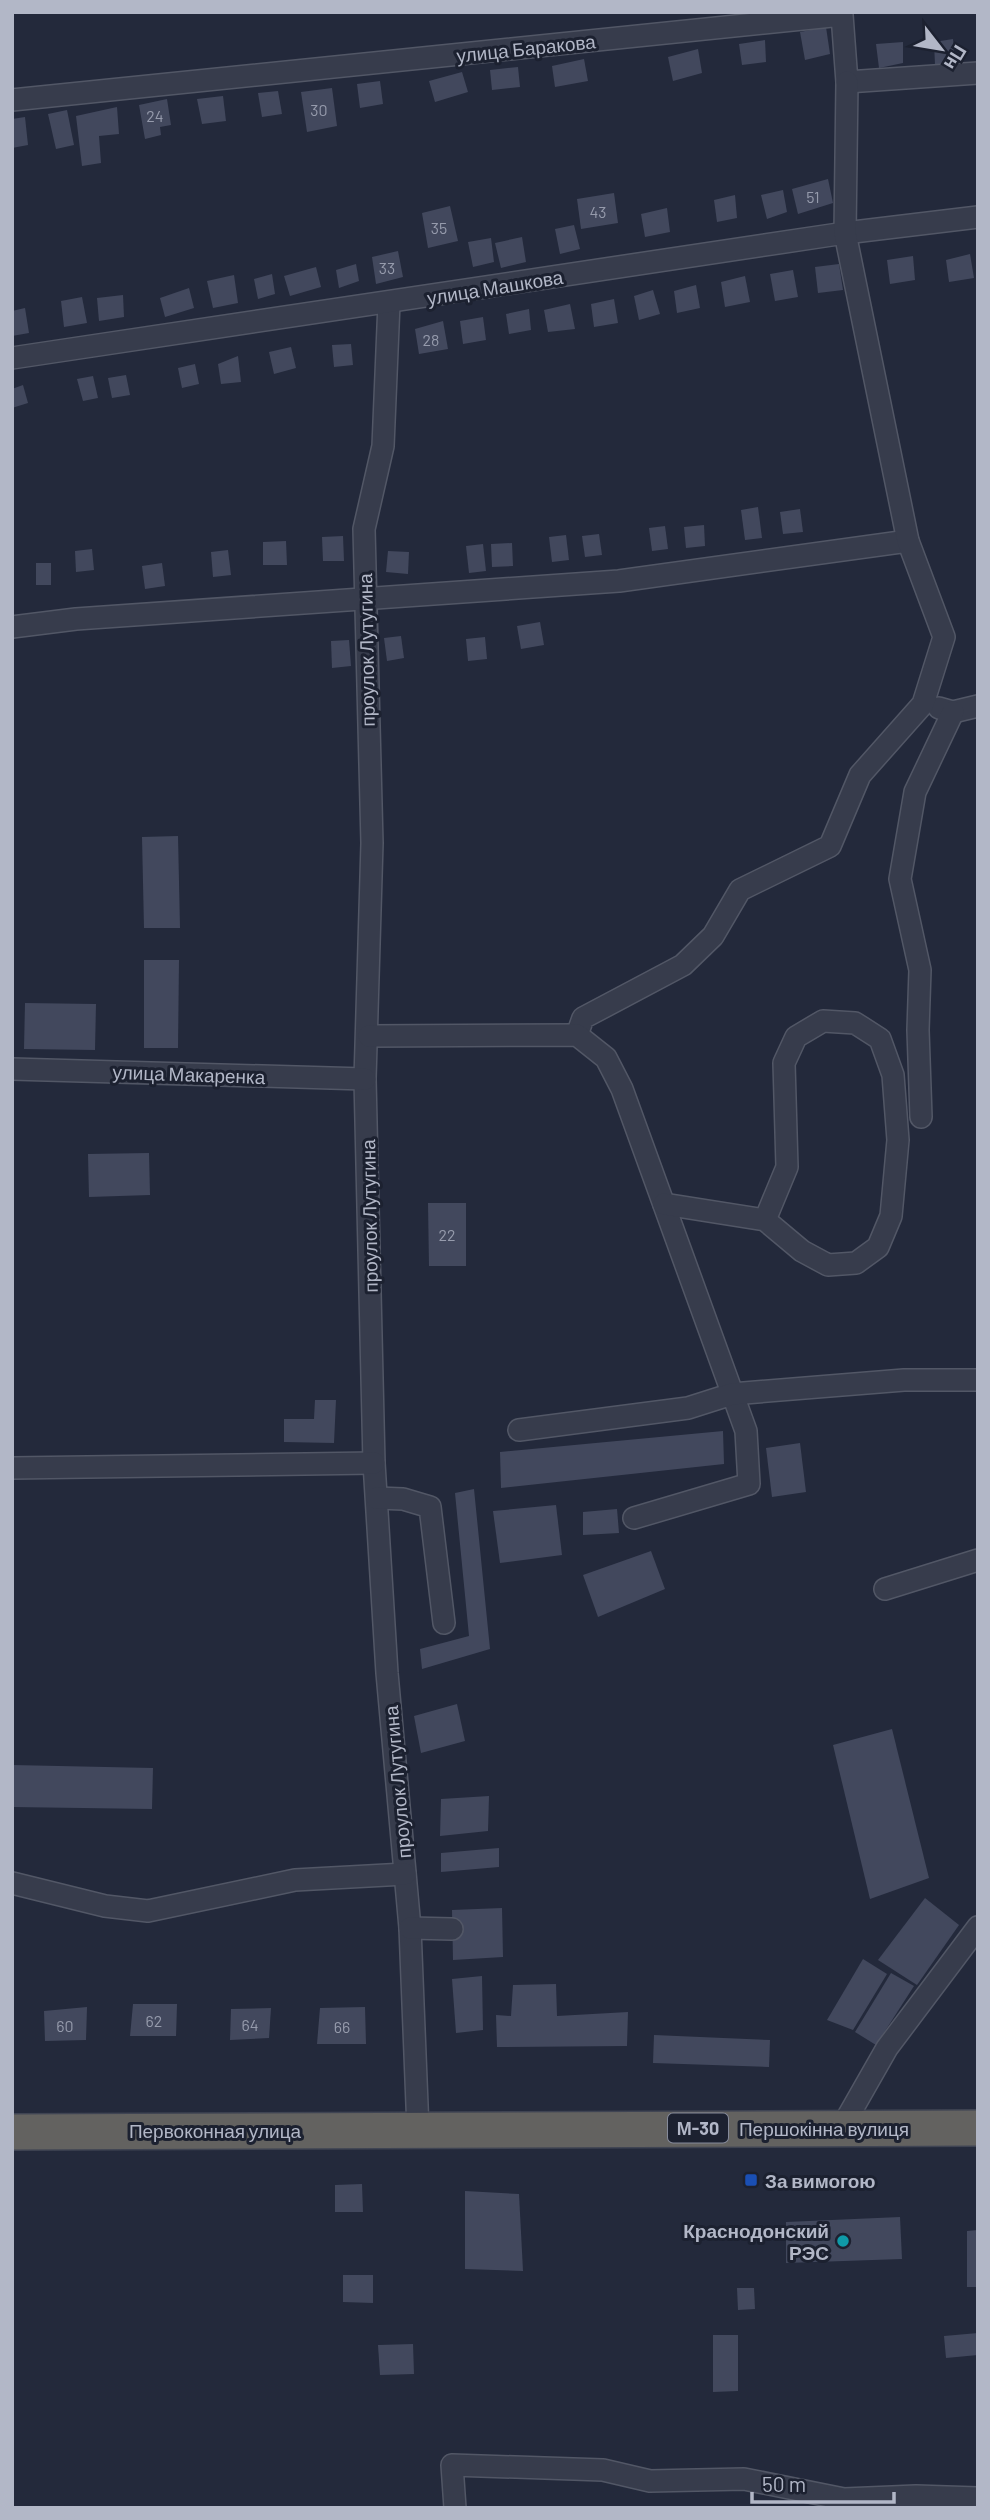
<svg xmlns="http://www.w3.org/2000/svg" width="990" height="2520" font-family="Barlow,sans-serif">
	<rect width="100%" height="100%" fill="#23293b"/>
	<!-- building -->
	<g fill="#42485d">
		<polygon points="826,27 830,54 805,60 800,32"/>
		<polygon points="953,39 955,63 935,65 934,42"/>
		<polygon points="765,40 766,62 742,65 739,44"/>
		<polygon points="903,42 903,63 879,68 876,44"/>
		<polygon points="698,49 702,73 673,81 668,57"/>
		<polygon points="584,59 588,81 555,87 552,66"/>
		<polygon points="518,67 520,87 492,90 490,70"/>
		<polygon points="462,72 468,92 435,102 429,81"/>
		<polygon points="380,81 383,104 360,108 357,84"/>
		<polygon points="332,88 337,126 307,132 301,92"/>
		<polygon points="278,91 282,114 262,117 258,93"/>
		<polygon points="223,96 226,121 202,124 197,99"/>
		<polygon points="167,99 171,125 160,127 161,135 145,139 139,105"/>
		<polygon points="117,107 119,134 99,136 101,163 82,166 76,116"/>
		<polygon points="67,110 74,145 56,149 48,114"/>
		<polygon points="25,117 28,145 12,148 12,119"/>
		<polygon points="828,179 833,203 798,214 792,189"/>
		<polygon points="783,190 787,212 767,219 761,195"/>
		<polygon points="614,193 618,223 581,229 577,199"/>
		<polygon points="735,195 737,218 717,222 714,200"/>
		<polygon points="450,206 458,241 428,248 422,213"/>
		<polygon points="667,208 670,232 645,237 641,214"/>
		<polygon points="574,225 580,249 560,254 555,229"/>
		<polygon points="522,237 526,262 501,268 495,243"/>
		<polygon points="491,238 494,262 473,267 468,242"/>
		<polygon points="398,251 403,277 376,284 372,257"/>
		<polygon points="970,254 974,278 949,282 946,260"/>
		<polygon points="913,256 915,280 890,284 887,260"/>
		<polygon points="356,264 359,281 339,288 336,270"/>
		<polygon points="839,264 843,290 818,293 815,267"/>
		<polygon points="316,267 321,287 290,296 284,276"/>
		<polygon points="793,270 798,297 775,301 770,274"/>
		<polygon points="272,274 275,294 258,299 254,279"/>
		<polygon points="234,275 238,303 213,308 207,281"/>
		<polygon points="745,276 750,302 725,307 721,282"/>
		<polygon points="696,285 700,308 677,313 674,291"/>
		<polygon points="189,288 194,308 165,317 160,298"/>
		<polygon points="653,290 660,314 639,320 634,296"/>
		<polygon points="123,295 124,317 99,321 97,298"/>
		<polygon points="82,297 87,323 64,327 61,301"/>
		<polygon points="614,299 618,323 594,327 591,304"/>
		<polygon points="570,304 575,329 548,332 544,310"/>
		<polygon points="25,308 29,333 12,336 12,311"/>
		<polygon points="529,309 531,330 509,334 506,314"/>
		<polygon points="483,317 486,340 463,344 460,321"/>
		<polygon points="443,321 448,349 419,354 415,329"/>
		<polygon points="351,344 353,365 334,367 332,345"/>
		<polygon points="291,347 296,368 274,374 269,352"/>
		<polygon points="238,356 241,382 221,384 218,364"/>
		<polygon points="195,364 199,384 182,388 178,368"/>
		<polygon points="126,375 130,395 112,398 108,378"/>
		<polygon points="93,376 98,398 83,401 77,379"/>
		<polygon points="23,385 28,403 12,408 12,389"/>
		<polygon points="758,507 762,538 745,540 741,510"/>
		<polygon points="800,509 803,532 783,534 780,512"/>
		<polygon points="704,525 705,546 686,548 684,527"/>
		<polygon points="665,526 668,549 652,551 649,528"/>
		<polygon points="599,534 602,555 585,557 582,536"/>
		<polygon points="566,535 569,560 552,562 549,537"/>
		<polygon points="343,536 344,561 323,561 322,537"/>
		<polygon points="286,541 287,565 263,565 263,542"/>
		<polygon points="512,543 513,566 492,567 491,544"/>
		<polygon points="483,544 486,571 469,573 466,546"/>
		<polygon points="92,549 94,570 76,572 75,551"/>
		<polygon points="228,550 231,575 213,577 211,552"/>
		<polygon points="388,551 409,552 408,574 386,572"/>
		<rect x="36" y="563" width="15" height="22"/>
		<polygon points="162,563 165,586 145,589 142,566"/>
		<polygon points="540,622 544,645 521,649 517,626"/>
		<polygon points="401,636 404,658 387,661 384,638"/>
		<polygon points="485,637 487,659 468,661 466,639"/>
		<polygon points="349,640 351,666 332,668 331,641"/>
		<polygon points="178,836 180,928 144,928 142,837"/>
		<polygon points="144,960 179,960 178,1048 144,1048"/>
		<polygon points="25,1003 96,1004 95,1050 24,1049"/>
		<polygon points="149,1153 150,1195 89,1197 88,1154"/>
		<polygon points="428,1203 466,1203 466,1266 429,1266"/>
		<polygon points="315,1400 336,1400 334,1443 284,1442 284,1419 314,1419"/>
		<polygon points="723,1431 724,1464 501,1488 500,1452"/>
		<polygon points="800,1443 806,1492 772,1497 766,1448"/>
		<polygon points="474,1489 490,1649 422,1669 420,1649 469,1636 455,1493"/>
		<polygon points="556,1505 562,1555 500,1563 493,1511"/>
		<polygon points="617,1509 619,1533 583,1535 583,1512"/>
		<polygon points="651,1551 665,1589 598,1617 583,1575"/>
		<polygon points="457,1704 465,1741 421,1753 414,1716"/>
		<polygon points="892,1729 929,1878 870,1899 833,1745"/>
		<polygon points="12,1765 153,1768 152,1809 12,1807"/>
		<polygon points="489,1796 488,1831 440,1836 441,1799"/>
		<polygon points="499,1848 499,1867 441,1872 441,1853"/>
		<polygon points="925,1898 959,1925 917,1985 878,1960"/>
		<polygon points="502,1908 503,1957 453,1960 452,1910"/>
		<polygon points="863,1959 887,1974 853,2030 827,2020"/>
		<polygon points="891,1973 914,1986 876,2045 855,2032"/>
		<polygon points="482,1976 483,2030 456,2033 452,1979"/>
		<polygon points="556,1984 557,2016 628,2012 627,2046 497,2047 496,2015 511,2016 513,1985"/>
		<polygon points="133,2004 177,2004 176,2036 130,2036"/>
		<polygon points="87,2007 86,2040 45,2041 44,2011"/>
		<polygon points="365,2007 366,2044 317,2044 320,2008"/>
		<polygon points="271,2008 269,2038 230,2040 231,2009"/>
		<polygon points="654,2035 770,2040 769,2067 653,2063"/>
		<polygon points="362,2184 363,2212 335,2212 335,2185"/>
		<polygon points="465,2191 519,2194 523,2271 465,2269"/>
		<polygon points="900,2217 902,2259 786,2263 786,2222"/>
		<polygon points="978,2230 978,2287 967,2287 967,2231"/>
		<polygon points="343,2275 373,2275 373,2303 343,2302"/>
		<polygon points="737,2288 754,2288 755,2309 738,2310"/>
		<polygon points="978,2333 978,2355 946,2358 944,2336"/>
		<polygon points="713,2335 738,2335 738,2391 713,2392"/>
		<polygon points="413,2344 414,2374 380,2375 378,2345"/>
	</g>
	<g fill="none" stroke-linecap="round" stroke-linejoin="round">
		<defs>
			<g id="minor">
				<polyline points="12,100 842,15 847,82 978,73"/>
				<polyline points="389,303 383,446 364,529 372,843 365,1079 374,1463 387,1673 410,1928 418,2130"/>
				<polyline points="12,358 845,233 978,217"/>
				<polyline points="12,627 76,619 619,581 908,541"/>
				<polyline points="939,708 953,712 978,706"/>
				<polyline points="577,1035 583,1018 683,965 713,936 740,890 830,846 860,775 923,704 944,637 908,541 845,233 847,82"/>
				<polyline points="369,1036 577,1035 606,1058 622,1089 746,1431 749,1484 634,1518"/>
				<polyline points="12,1069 365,1079"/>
				<polyline points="921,1117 918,1030 920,970 900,879 915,792 953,712"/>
				<polyline points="664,1204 765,1220 802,1251 828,1265 856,1263 878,1247 891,1216 898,1140 893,1075 880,1039 855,1023 823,1021 796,1037 784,1063 787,1167 765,1220"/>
				<polyline points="519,1430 688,1408 732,1394 904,1380 978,1380"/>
				<polyline points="12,1468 374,1463"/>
				<polyline points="377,1498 403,1499 430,1507 444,1623"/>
				<polyline points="885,1589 978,1560"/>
				<polyline points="12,1883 105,1906 148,1911 295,1880 405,1874"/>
				<polyline points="410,1928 452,1929"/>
				<polyline points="842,2127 887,2048 978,1927"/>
				<polyline points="455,2508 452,2465 603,2470 650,2481 744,2479 844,2499 916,2496 978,2498"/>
			</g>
			<polyline id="trunk" points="12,2132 978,2128"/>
		</defs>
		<!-- minor casing -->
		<use href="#minor" stroke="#525766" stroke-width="24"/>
		<!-- trunk casing -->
		<use href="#trunk" stroke="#3f4453" stroke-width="38"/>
		<!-- minor -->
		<use href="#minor" stroke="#373c4c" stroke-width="21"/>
		<!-- trunk -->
		<use href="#trunk" stroke="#636260" stroke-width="35"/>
	</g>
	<!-- markers -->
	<rect fill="#1a4fb4" stroke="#1c2130" stroke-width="2.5" x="744" y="2173" width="14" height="14" rx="3.5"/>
	<circle fill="#0f9aa8" stroke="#1c2130" stroke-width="2.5" cx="843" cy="2241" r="7"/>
	<g text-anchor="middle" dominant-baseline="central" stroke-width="6" stroke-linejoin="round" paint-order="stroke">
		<!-- number labels -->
		<g font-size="16" fill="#969bac">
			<text x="319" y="109">30</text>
			<text x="155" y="115">24</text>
			<text x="813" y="196">51</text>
			<text x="598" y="211">43</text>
			<text x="439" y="227">35</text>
			<text x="387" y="267">33</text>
			<text x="431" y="339">28</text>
			<text x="447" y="1234">22</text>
			<text x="154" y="2020">62</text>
			<text x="250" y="2024">64</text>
			<text x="65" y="2025">60</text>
			<text x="342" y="2026">66</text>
		</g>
		<!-- shield labels -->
		<rect fill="#1c2130" stroke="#858a9a" stroke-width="2" x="668" y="2113.5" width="60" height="29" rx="5"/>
		<g font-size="18" font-weight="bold" fill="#b2b7c7">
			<text x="698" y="2128">М-30</text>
		</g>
		<!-- street labels -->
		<g font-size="19" fill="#b2b7c7" stroke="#1c2130">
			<text transform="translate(526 48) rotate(-6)">улица Баракова</text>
			<text transform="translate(495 287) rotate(-9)">улица Машкова</text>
			<text transform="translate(366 650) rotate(-91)">проулок Лутугина</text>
			<text transform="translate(189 1074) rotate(2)">улица Макаренка</text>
			<text transform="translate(369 1216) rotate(-91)">проулок Лутугина</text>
			<text transform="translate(397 1782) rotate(-95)">проулок Лутугина</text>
			<text x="824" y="2128">Першокінна вулиця</text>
			<text x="215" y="2130">Первоконная улица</text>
		</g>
		<!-- poi labels -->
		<g font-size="19" font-weight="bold" fill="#b2b7c7" stroke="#1c2130" text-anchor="start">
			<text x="765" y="2180">За вимогою</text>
			<text x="829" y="2230" text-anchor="end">Краснодонский<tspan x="829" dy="22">РЭС</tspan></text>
		</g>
	</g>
	<!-- border -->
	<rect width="990" height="2520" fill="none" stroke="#b2b7c7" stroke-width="28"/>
	<!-- north arrow -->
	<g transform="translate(941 49) rotate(121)" stroke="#1c2130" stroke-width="5" paint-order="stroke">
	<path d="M0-5L12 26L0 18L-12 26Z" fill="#b2b7c7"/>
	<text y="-10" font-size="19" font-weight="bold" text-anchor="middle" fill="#b2b7c7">Пн</text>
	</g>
	<!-- scale -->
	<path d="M752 2492v10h142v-10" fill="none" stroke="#b2b7c7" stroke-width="3.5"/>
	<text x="762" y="2492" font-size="21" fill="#b2b7c7" stroke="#1c2130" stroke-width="5" paint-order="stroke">50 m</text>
</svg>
